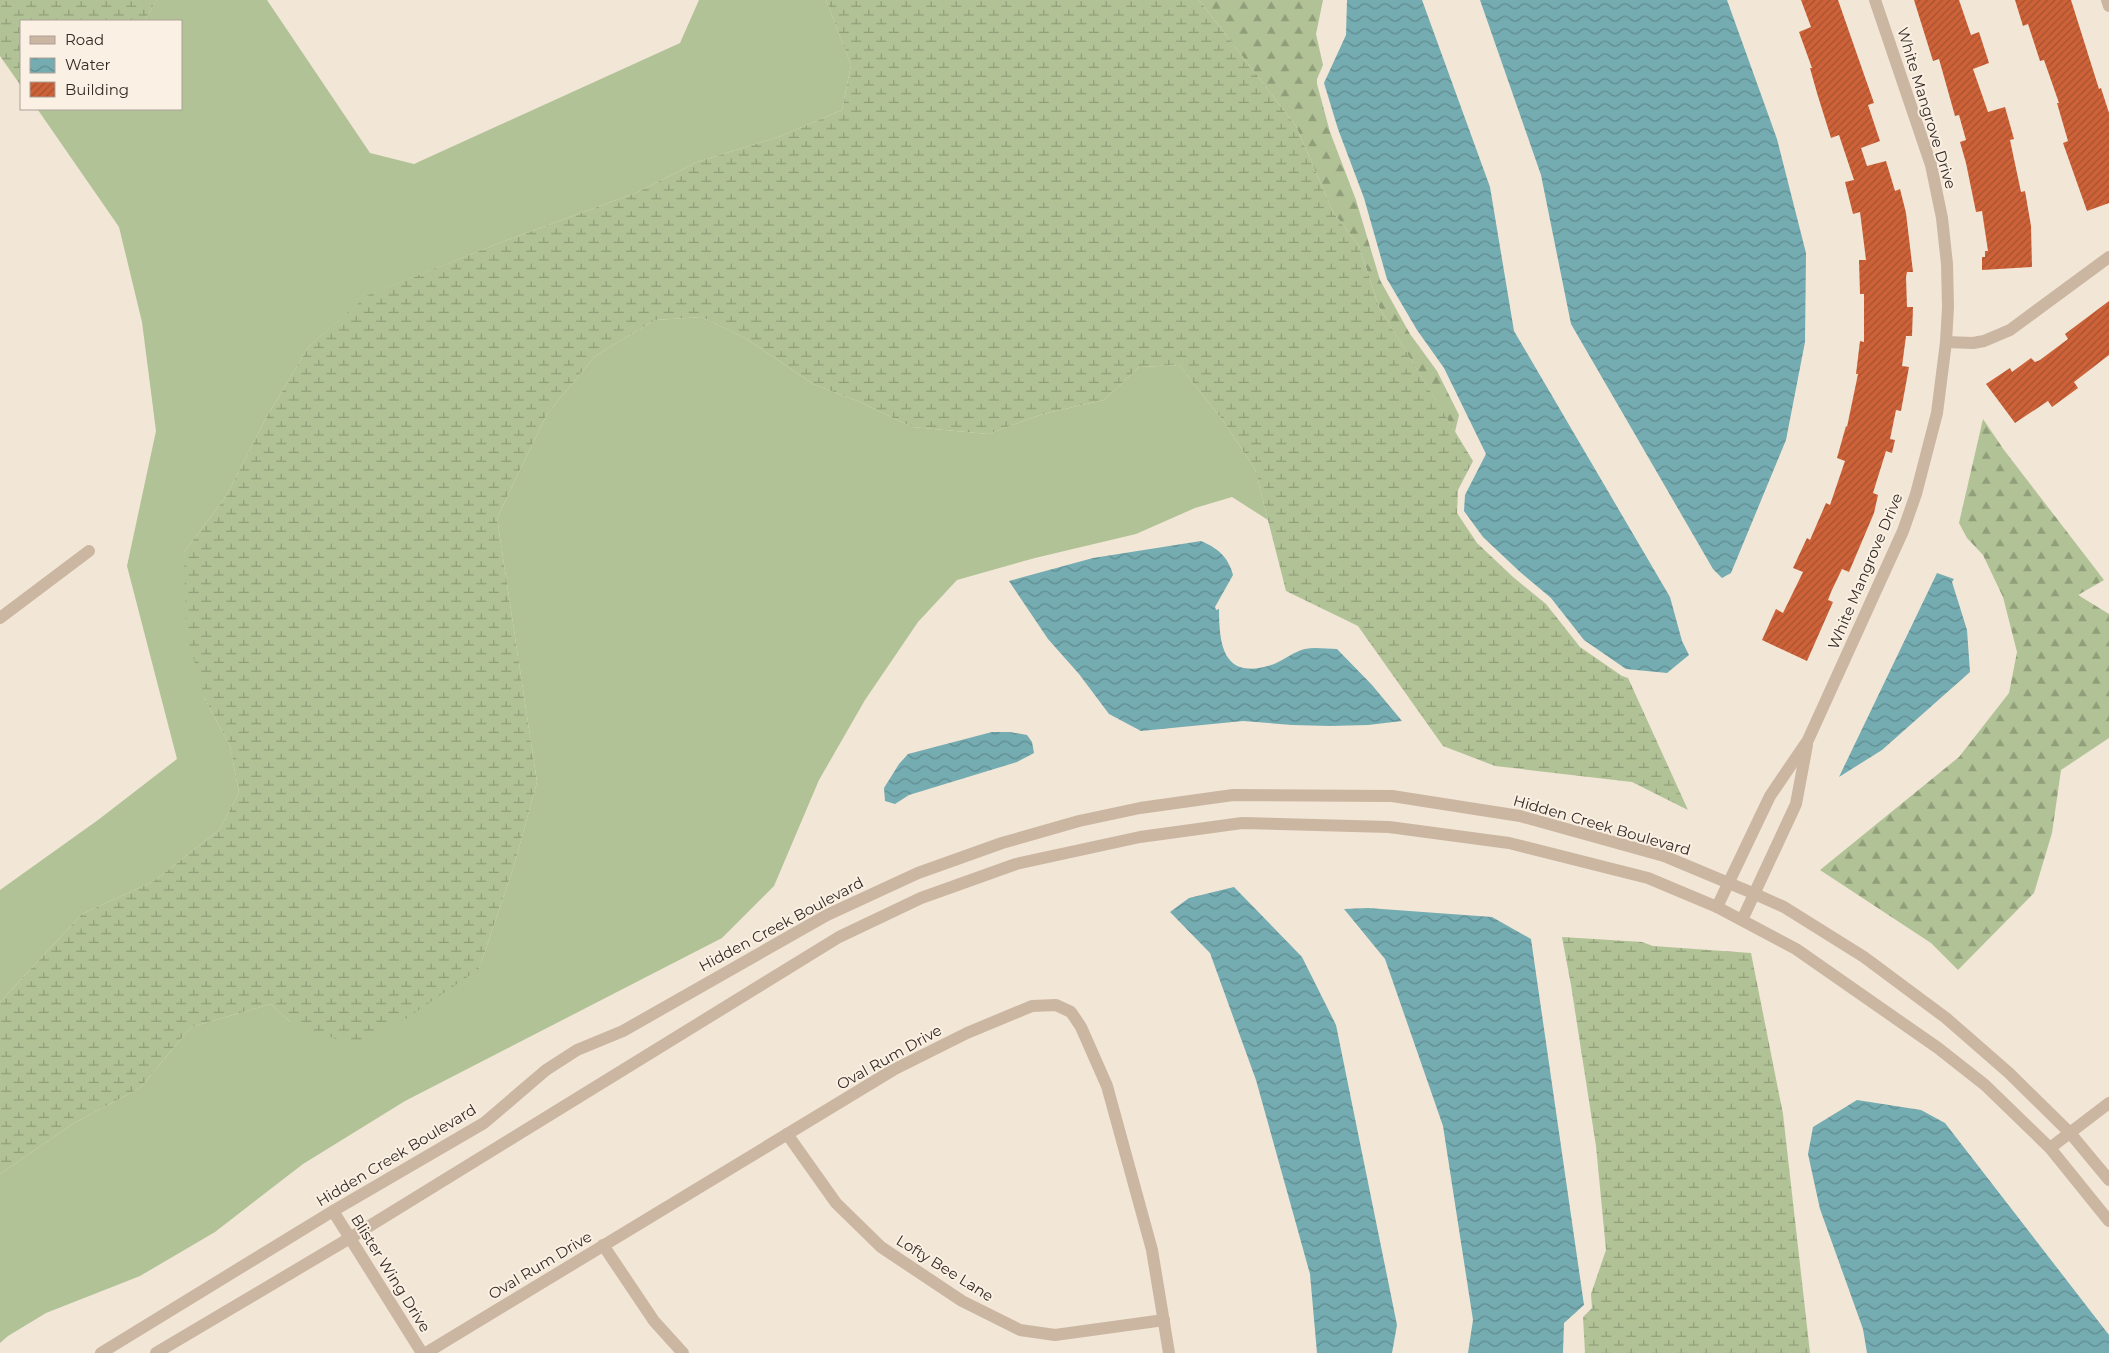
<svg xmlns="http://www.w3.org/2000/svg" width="2109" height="1353" font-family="Montserrat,sans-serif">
	<defs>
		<pattern id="forest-firs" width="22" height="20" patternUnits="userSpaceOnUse" patternTransform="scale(1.25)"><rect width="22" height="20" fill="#b1c296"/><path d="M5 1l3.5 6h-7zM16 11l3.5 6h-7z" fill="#919e7a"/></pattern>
		<pattern id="wetland-marsh" width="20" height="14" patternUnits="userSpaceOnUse" patternTransform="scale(1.25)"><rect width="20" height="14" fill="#b1c296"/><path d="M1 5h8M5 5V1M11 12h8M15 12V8" fill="none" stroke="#919e7a"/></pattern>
		<pattern id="water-waves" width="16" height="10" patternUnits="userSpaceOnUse" patternTransform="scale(1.25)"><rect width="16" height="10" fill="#74acb1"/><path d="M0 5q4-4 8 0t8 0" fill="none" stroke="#608c90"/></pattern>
		<pattern id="building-hatch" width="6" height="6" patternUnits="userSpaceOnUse" patternTransform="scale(1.25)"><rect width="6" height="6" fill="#cd6239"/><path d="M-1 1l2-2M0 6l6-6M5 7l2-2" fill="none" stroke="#a75130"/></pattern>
	</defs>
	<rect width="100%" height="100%" fill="#f2e6d6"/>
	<!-- grass -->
	<g fill="#b1c296">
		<polygon points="157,0 267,0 370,153 414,164 680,43 699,0 826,0 851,65 842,110 781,136 697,162 638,192 502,242 369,295 309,346 266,418 225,498 184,552 205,699 230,746 239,793 219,830 154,881 82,914 0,1002 0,890 98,820 177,759 127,566 156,431 142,322 119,227 38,110 181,109 181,21 144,21"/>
		<polygon points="702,317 745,338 813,384 860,402 912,427 988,434 1043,414 1104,400 1139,367 1179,365 1221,418 1255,469 1268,520 1232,497 1195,508 1136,534 1035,558 957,580 918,622 865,700 819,780 774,886 722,938 405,1101 303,1164 215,1232 140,1276 46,1313 8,1336 0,1343 0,1174 74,1123 140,1088 191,1027 271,1004 290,1022 479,969 514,866 537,782 497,518 547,414 595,356 655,320"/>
	</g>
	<!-- forest -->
	<g fill="url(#forest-firs)">
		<polygon points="1199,0 1323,0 1316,34 1323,65 1317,79 1317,84 1330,132 1356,200 1380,280 1410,334 1437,371 1459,415 1455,432 1379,307 1359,246 1333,212 1296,126"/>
		<polygon points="1983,419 2004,450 2104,580 2078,595 2109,614 2109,738 2061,770 2052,833 2034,893 1958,970 1931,943 1820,870 1959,757 2009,693 2017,652 2003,597 1983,555 1967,538 1959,523"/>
	</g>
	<!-- wetland -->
	<g fill="url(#wetland-marsh)">
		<polygon points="0,0 157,0 144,21 21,21 21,86 0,56"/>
		<polygon points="826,0 1199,0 1296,126 1333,212 1359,246 1379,307 1473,461 1458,490 1457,513 1477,543 1513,577 1546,604 1580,647 1622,676 1628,678 1688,810 1632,782 1495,766 1443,746 1358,626 1286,591 1255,469 1221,418 1179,365 1139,367 1104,400 1043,414 988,434 912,427 860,402 813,384 745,338 702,317 655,320 595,356 547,414 497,518 537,782 514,866 479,969 407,1018 352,1045 290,1022 271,1004 191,1027 140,1088 74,1123 0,1174 0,1002 82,914 154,881 219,830 239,793 230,746 205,699 186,632 184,552 225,498 266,418 309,346 368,295 502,242 638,192 697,162 781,136 842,110 851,65"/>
		<polygon points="1562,937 1642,942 1653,946 1751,953 1783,1114 1810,1353 1585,1353 1583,1317 1592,1308 1591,1294 1606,1250 1596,1146 1571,985"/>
	</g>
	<!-- water -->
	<g fill="url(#water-waves)">
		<polygon points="1347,0 1422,0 1490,187 1514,331 1670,597 1682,641 1689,655 1667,673 1626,669 1584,640 1551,598 1519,571 1483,537 1464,511 1465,495 1486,454 1444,368 1417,330 1387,279 1364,198 1338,129 1324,83 1346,35"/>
		<polygon points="1480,0 1727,0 1777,139 1806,253 1805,342 1786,440 1731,573 1722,578 1713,569 1571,324 1541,175"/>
		<path d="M1201,541C1217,548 1228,556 1233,575L1215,607L1216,610L1219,609C1219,649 1225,681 1274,664C1284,660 1295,651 1305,649C1315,647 1327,649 1337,649L1372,685L1402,721L1368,725L1330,726L1292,725L1243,721L1141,731L1109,714L1079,674L1048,639L1009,581L1093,558Z"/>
		<polygon points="1937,573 1954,579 1952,582 1967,630 1970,672 1882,750 1839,777"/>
		<polygon points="992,732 1010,732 1027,735 1032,742 1034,753 1017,762 909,795 895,804 885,801 884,788 899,764 908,754"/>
		<polygon points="1234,887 1302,957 1336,1025 1397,1325 1392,1353 1317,1353 1310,1274 1256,1080 1210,953 1170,912 1189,898"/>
		<polygon points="1368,908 1492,917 1531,939 1584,1305 1564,1323 1563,1353 1468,1353 1473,1320 1443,1126 1385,959 1344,909"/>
		<polygon points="1857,1100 1921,1110 1945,1123 2109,1335 2109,1353 1867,1353 1863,1329 1820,1209 1808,1154 1813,1127"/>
	</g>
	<!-- building -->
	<g fill="url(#building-hatch)">
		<polygon points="1801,0 1838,0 1874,103 1868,105 1880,141 1861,148 1867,166 1886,161 1895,191 1900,189 1906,213 1913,272 1907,272 1906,277 1907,307 1913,307 1912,336 1906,336 1902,366 1909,367 1901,411 1896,410 1890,439 1895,440 1892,453 1886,451 1873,493 1878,495 1874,513 1849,572 1842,569 1831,592 1828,600 1833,602 1807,661 1762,640 1776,609 1783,613 1803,572 1793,568 1807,538 1810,540 1826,503 1830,505 1845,461 1837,458 1846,426 1847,427 1858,374 1856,374 1860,341 1864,342 1864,294 1860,294 1859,260 1866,260 1860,212 1853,214 1845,182 1854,180 1839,135 1831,138 1817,93 1810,68 1812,68 1799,32 1811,27"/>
		<polygon points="1914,0 1959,0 1971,35 1979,32 1989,63 1973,69 1988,112 2005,107 2014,139 2010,140 2021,192 2025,191 2031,226 2032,267 1982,270 1982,257 1985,257 1985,251 1988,251 1982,211 1976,212 1966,163 1960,142 1966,140 1959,115 1955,116 1939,59 1933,61"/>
		<polygon points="2015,0 2071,0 2099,89 2101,88 2109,113 2109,203 2087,211 2063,143 2068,141 2057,103 2059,103 2044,60 2040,61 2028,24 2023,26"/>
		<polygon points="2109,301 2109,355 2074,382 2078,388 2052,407 2048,401 2015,423 1986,384 2010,368 2012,372 2031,358 2035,362 2040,360 2068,339 2065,334"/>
	</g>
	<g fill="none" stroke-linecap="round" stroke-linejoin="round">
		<!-- minor -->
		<g stroke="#cbb6a2" stroke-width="12">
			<polyline points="2107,0 2109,6"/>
			<polyline points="1946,342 1973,343 1984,341 2010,330 2109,257"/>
			<polyline points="0,618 89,551"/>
			<polyline points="1717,907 1770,796 1808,740 1903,531 1916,494 1937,413 1946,342 1948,307 1947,264 1942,218 1931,165 1875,0"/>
			<polyline points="1742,920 1796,804 1807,745"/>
			<polyline points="787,1134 836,1203 881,1247 962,1301 1020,1330 1055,1335 1164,1320"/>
			<polyline points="2050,1148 2109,1103"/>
			<polyline points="333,1211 422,1353"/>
			<polyline points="603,1245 654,1321 683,1353"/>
			<polyline points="101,1353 333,1211 484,1123 546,1070 577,1050 623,1031 827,915 918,873 1002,843 1079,821 1140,808 1233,795 1392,796 1520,816 1664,856 1755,894 1784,907 1864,957 1946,1018 2009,1073 2070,1133 2109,1180"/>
			<polyline points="156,1353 350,1238 839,937 921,898 1016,864 1140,837 1242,823 1389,827 1509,843 1648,878 1717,907 1796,949 1938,1048 1985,1085 2050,1148 2109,1221"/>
			<polyline points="426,1353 893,1070 967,1033 1032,1006 1056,1005 1071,1012 1081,1027 1107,1086 1152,1250 1169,1353"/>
		</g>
	</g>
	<g text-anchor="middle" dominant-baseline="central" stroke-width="4" stroke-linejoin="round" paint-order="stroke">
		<!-- street labels -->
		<g font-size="15" fill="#352a25" stroke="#faf0e3">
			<text transform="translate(1927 108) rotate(73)">White Mangrove Drive</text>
			<text transform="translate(1865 571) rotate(-67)">White Mangrove Drive</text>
			<text transform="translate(1602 825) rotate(16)">Hidden Creek Boulevard</text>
			<text transform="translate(781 924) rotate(-28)">Hidden Creek Boulevard</text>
			<text transform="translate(889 1057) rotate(-29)">Oval Rum Drive</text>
			<text transform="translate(396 1155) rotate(-31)">Hidden Creek Boulevard</text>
			<text transform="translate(540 1265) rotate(-31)">Oval Rum Drive</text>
			<text transform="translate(945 1268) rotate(32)">Lofty Bee Lane</text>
			<text transform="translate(391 1273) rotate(58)">Blister Wing Drive</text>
		</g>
	</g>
	<!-- legend -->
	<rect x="20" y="20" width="162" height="90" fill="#faf0e3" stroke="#aba197"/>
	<rect x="30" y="36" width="25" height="8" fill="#cbb6a2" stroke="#aba197"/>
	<text x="65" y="45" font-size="15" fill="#352a25">Road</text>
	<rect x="30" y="58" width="25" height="15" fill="url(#water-waves)" stroke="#aba197"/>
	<text x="65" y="70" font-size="15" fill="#352a25">Water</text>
	<rect x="30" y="82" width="25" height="15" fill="url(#building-hatch)" stroke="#aba197"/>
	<text x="65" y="95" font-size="15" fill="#352a25">Building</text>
</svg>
